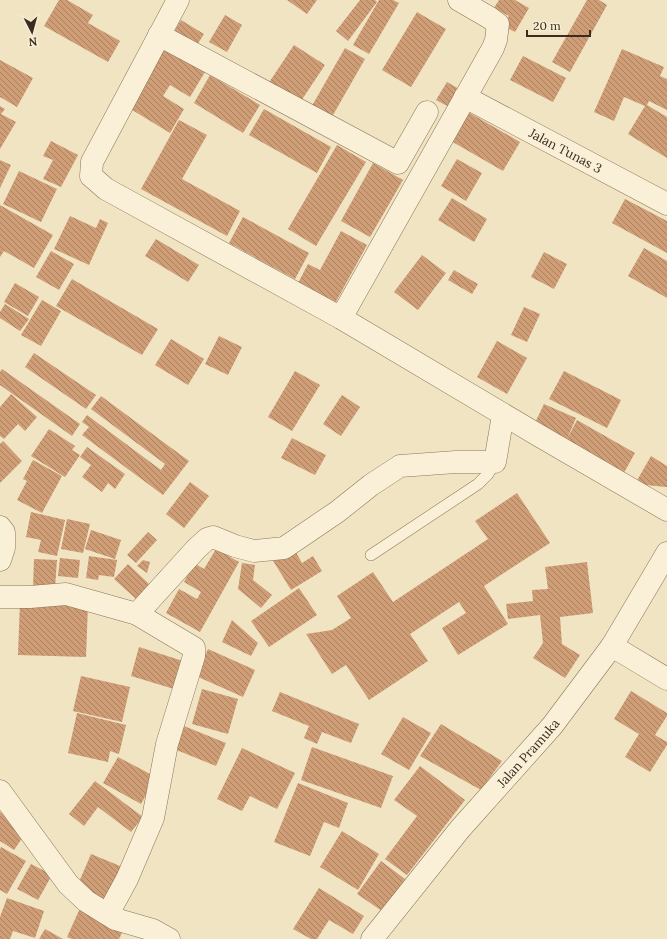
<svg xmlns="http://www.w3.org/2000/svg" width="667" height="939" font-family="Lora,serif">
	<defs>
		<pattern id="building-back-hatch" width="6" height="6" patternUnits="userSpaceOnUse"><rect width="6" height="6" fill="#cf9e77"/><path d="M-1 5l2 2M0 0l6 6M5-1l2 2" fill="none" stroke="#a98161"/></pattern>
	</defs>
	<rect width="100%" height="100%" fill="#f0e4c3"/>
	<!-- building -->
	<g fill="url(#building-back-hatch)">
		<polygon points="59,0 67,0 93,15 88,23 120,41 108,62 44,26"/>
		<polygon points="287,0 317,0 307,14"/>
		<polygon points="360,0 375,0 377,2 348,41 336,31"/>
		<polygon points="379,0 393,0 399,3 369,54 353,45"/>
		<polygon points="499,0 515,0 529,8 515,32 503,26 509,16 494,8"/>
		<polygon points="587,0 599,0 607,5 570,72 552,62"/>
		<polygon points="417,12 446,29 411,87 382,70"/>
		<polygon points="225,15 242,25 227,52 209,42"/>
		<polygon points="181,20 204,34 197,45 174,32"/>
		<polygon points="294,45 325,65 299,104 268,84"/>
		<polygon points="161,46 205,72 190,97 170,85 163,96 184,109 170,133 129,108"/>
		<polygon points="345,48 365,59 329,122 309,111"/>
		<polygon points="622,49 664,67 660,76 667,79 667,110 649,101 647,105 667,117 667,158 628,134 645,106 624,97 614,121 594,112"/>
		<polygon points="523,56 566,78 553,102 510,80"/>
		<polygon points="0,60 33,78 17,107 0,97"/>
		<polygon points="210,75 260,105 243,133 194,103"/>
		<polygon points="447,82 459,89 449,107 436,100"/>
		<polygon points="0,106 5,109 1,114 16,122 0,149"/>
		<polygon points="264,109 331,147 317,173 249,135"/>
		<polygon points="468,112 520,142 503,171 451,141"/>
		<polygon points="179,120 207,135 182,179 240,211 227,236 141,189"/>
		<polygon points="51,141 78,155 61,187 43,179 53,160 43,156"/>
		<polygon points="337,145 366,162 316,246 288,229"/>
		<polygon points="457,159 482,173 466,201 441,186"/>
		<polygon points="0,160 11,165 0,188"/>
		<polygon points="373,163 403,180 370,237 341,221"/>
		<polygon points="19,171 57,189 41,222 3,204"/>
		<polygon points="452,198 487,219 474,242 438,220"/>
		<polygon points="625,199 667,221 667,253 612,223"/>
		<polygon points="0,205 53,235 34,268 4,251 0,257"/>
		<polygon points="70,216 96,228 100,219 108,223 89,265 54,249"/>
		<polygon points="243,217 309,253 295,279 229,243"/>
		<polygon points="341,231 367,245 332,309 295,289 308,264 320,270"/>
		<polygon points="156,239 199,265 188,282 145,256"/>
		<polygon points="644,248 667,261 667,298 628,276"/>
		<polygon points="51,251 74,264 59,290 36,277"/>
		<polygon points="544,252 567,264 554,289 531,277"/>
		<polygon points="422,255 446,273 418,310 394,292"/>
		<polygon points="454,270 478,284 472,294 448,280"/>
		<polygon points="72,279 158,329 142,355 56,306"/>
		<polygon points="15,283 39,297 28,316 4,302"/>
		<polygon points="42,300 61,311 41,346 21,335"/>
		<polygon points="5,304 29,319 20,331 0,318 0,312"/>
		<polygon points="524,307 540,314 527,342 511,335"/>
		<polygon points="219,336 242,347 228,375 205,364"/>
		<polygon points="171,339 204,359 188,385 155,365"/>
		<polygon points="497,341 527,358 507,394 477,377"/>
		<polygon points="34,353 96,395 86,409 25,367"/>
		<polygon points="2,369 80,424 72,436 0,385 0,372"/>
		<polygon points="295,371 320,385 292,431 268,417"/>
		<polygon points="564,371 621,400 607,428 549,399"/>
		<polygon points="11,394 37,417 25,431 18,424 4,439 0,436 0,407"/>
		<polygon points="342,395 360,407 341,436 323,424"/>
		<polygon points="101,396 189,461 163,495 82,435 89,427 82,422 87,415 161,470 165,464 91,409"/>
		<polygon points="544,404 576,418 567,439 577,420 635,453 621,478 532,429"/>
		<polygon points="49,429 75,446 72,450 80,455 65,477 31,456"/>
		<polygon points="292,438 326,455 315,475 281,458"/>
		<polygon points="3,441 22,461 0,483 0,444"/>
		<polygon points="87,447 125,474 115,489 108,483 102,492 82,477 91,465 80,457"/>
		<polygon points="651,456 667,466 667,487 666,487 635,484"/>
		<polygon points="33,460 62,476 42,513 17,500 27,481 23,479"/>
		<polygon points="190,482 209,496 184,528 166,514"/>
		<polygon points="517,493 550,543 484,586 508,624 458,655 442,628 466,613 459,602 410,634 428,661 369,700 346,665 332,674 306,634 332,630 351,618 337,596 373,572 393,602 488,539 475,521"/>
		<polygon points="31,512 65,520 57,556 38,552 41,540 26,537"/>
		<polygon points="67,519 90,524 83,553 61,549"/>
		<polygon points="91,530 121,540 115,559 85,549"/>
		<polygon points="148,532 157,540 136,563 127,555"/>
		<polygon points="293,547 302,563 313,556 322,571 291,590 272,559"/>
		<polygon points="216,549 239,562 200,632 166,613 179,589 197,599 201,592 184,582 194,563 204,569"/>
		<polygon points="89,556 117,560 114,577 99,575 98,580 86,578"/>
		<polygon points="60,558 80,560 78,578 58,576"/>
		<polygon points="34,559 57,560 55,588 33,587"/>
		<polygon points="143,560 150,562 147,573 137,566"/>
		<polygon points="587,562 593,613 560,617 562,644 580,655 565,678 533,658 543,643 540,615 508,619 506,604 533,601 532,590 548,589 545,567"/>
		<polygon points="242,563 255,565 253,580 272,595 261,608 238,589"/>
		<polygon points="128,564 150,585 136,599 114,579"/>
		<polygon points="299,588 317,615 269,647 251,621"/>
		<polygon points="20,602 88,604 86,657 18,655"/>
		<polygon points="232,620 258,643 251,656 222,642"/>
		<polygon points="139,647 183,661 174,689 131,676"/>
		<polygon points="208,649 255,670 243,697 196,676"/>
		<polygon points="81,676 130,687 122,722 73,711"/>
		<polygon points="202,689 238,699 228,734 192,724"/>
		<polygon points="631,691 667,713 667,716 655,735 667,742 667,745 650,772 625,757 639,734 614,719"/>
		<polygon points="280,692 359,724 351,743 322,732 317,744 304,738 309,726 272,711"/>
		<polygon points="77,713 126,725 119,754 110,751 108,762 68,753"/>
		<polygon points="403,717 431,733 409,770 381,754"/>
		<polygon points="441,724 502,761 481,790 420,756"/>
		<polygon points="184,726 226,743 216,766 174,749"/>
		<polygon points="312,747 393,776 381,808 301,780"/>
		<polygon points="242,748 295,773 277,809 250,796 242,811 217,799"/>
		<polygon points="118,757 156,777 141,804 103,783"/>
		<polygon points="420,766 465,800 407,875 385,859 417,816 394,800"/>
		<polygon points="95,781 143,817 131,832 98,807 84,826 69,814"/>
		<polygon points="298,783 348,803 339,828 324,822 310,856 274,842"/>
		<polygon points="0,812 27,831 14,850 0,841"/>
		<polygon points="342,831 379,854 358,890 320,867"/>
		<polygon points="1,847 26,861 7,894 0,890 0,849"/>
		<polygon points="91,854 125,868 110,903 76,889"/>
		<polygon points="381,861 405,879 382,911 357,894"/>
		<polygon points="31,864 52,875 38,900 17,889"/>
		<polygon points="319,888 364,916 353,934 329,920 317,939 311,939 293,929"/>
		<polygon points="7,898 44,911 35,938 13,931 10,939 0,939 0,917"/>
		<polygon points="81,906 125,927 119,939 72,939 67,937"/>
		<polygon points="45,929 63,939 39,939"/>
	</g>
	<g fill="none" stroke-linecap="round" stroke-linejoin="round">
		<defs>
			<polyline id="lane" points="371,555 478,484 488,474 495,462"/>
			<g id="street">
				<polyline points="178,0 92,162 91,176 106,189 341,318 538,435 667,510"/>
				<polyline points="159,35 398,163 427,112"/>
				<path id="s1" d="M465,97L667,204"/>
				<polyline points="341,318 493,48 496,40 498,24 490,18 459,0"/>
				<polyline points="0,527 4,532 4,548 0,560"/>
				<polyline points="0,597 30,597 66,594 137,614 194,648 194,656 167,744 153,818 127,879 108,914"/>
				<polyline points="137,614 197,548 207,539 213,537 235,546 254,551 284,548 337,512 371,485 400,466 456,462 495,462 503,415"/>
				<polyline points="612,646 667,679"/>
				<polyline points="0,791 68,884 86,901 115,919 153,930 169,939"/>
				<path id="s2" d="M372,939L460,829L552,726L612,646L667,553"/>
			</g>
		</defs>
		<!-- lane casing -->
		<use href="#lane" stroke="#8b7559" stroke-width="12"/>
		<!-- street casing -->
		<use href="#street" stroke="#8b7559" stroke-width="23"/>
		<!-- lane -->
		<use href="#lane" stroke="#faf0d7" stroke-width="11"/>
		<!-- street -->
		<use href="#street" stroke="#faf0d7" stroke-width="22"/>
	</g>
	<g text-anchor="middle" dominant-baseline="central" stroke-width="3" stroke-linejoin="round" paint-order="stroke">
		<!-- street labels -->
		<g font-size="13" fill="#3a2c1e" stroke="#f7edd3">
			<text stroke="none"><textPath href="#s1" startOffset="114">Jalan Tunas 3</textPath></text>
			<text stroke="none"><textPath href="#s2" startOffset="243">Jalan Pramuka</textPath></text>
		</g>
	</g>
	<!-- north arrow -->
	<g transform="translate(32 32) rotate(174)" stroke="#f7edd3" stroke-width="3" paint-order="stroke">
	<path d="M0-3L7 15L0 10L-7 15Z" fill="#3a2c1e"/>
	<text y="-6" font-size="11" font-weight="bold" text-anchor="middle" fill="#3a2c1e">N</text>
	</g>
	<!-- scale -->
	<path d="M527 30v6h63v-6" fill="none" stroke="#3a2c1e" stroke-width="2"/>
	<text x="533" y="30" font-size="12" fill="#3a2c1e" stroke="#f7edd3" stroke-width="3" paint-order="stroke">20 m</text>
</svg>
